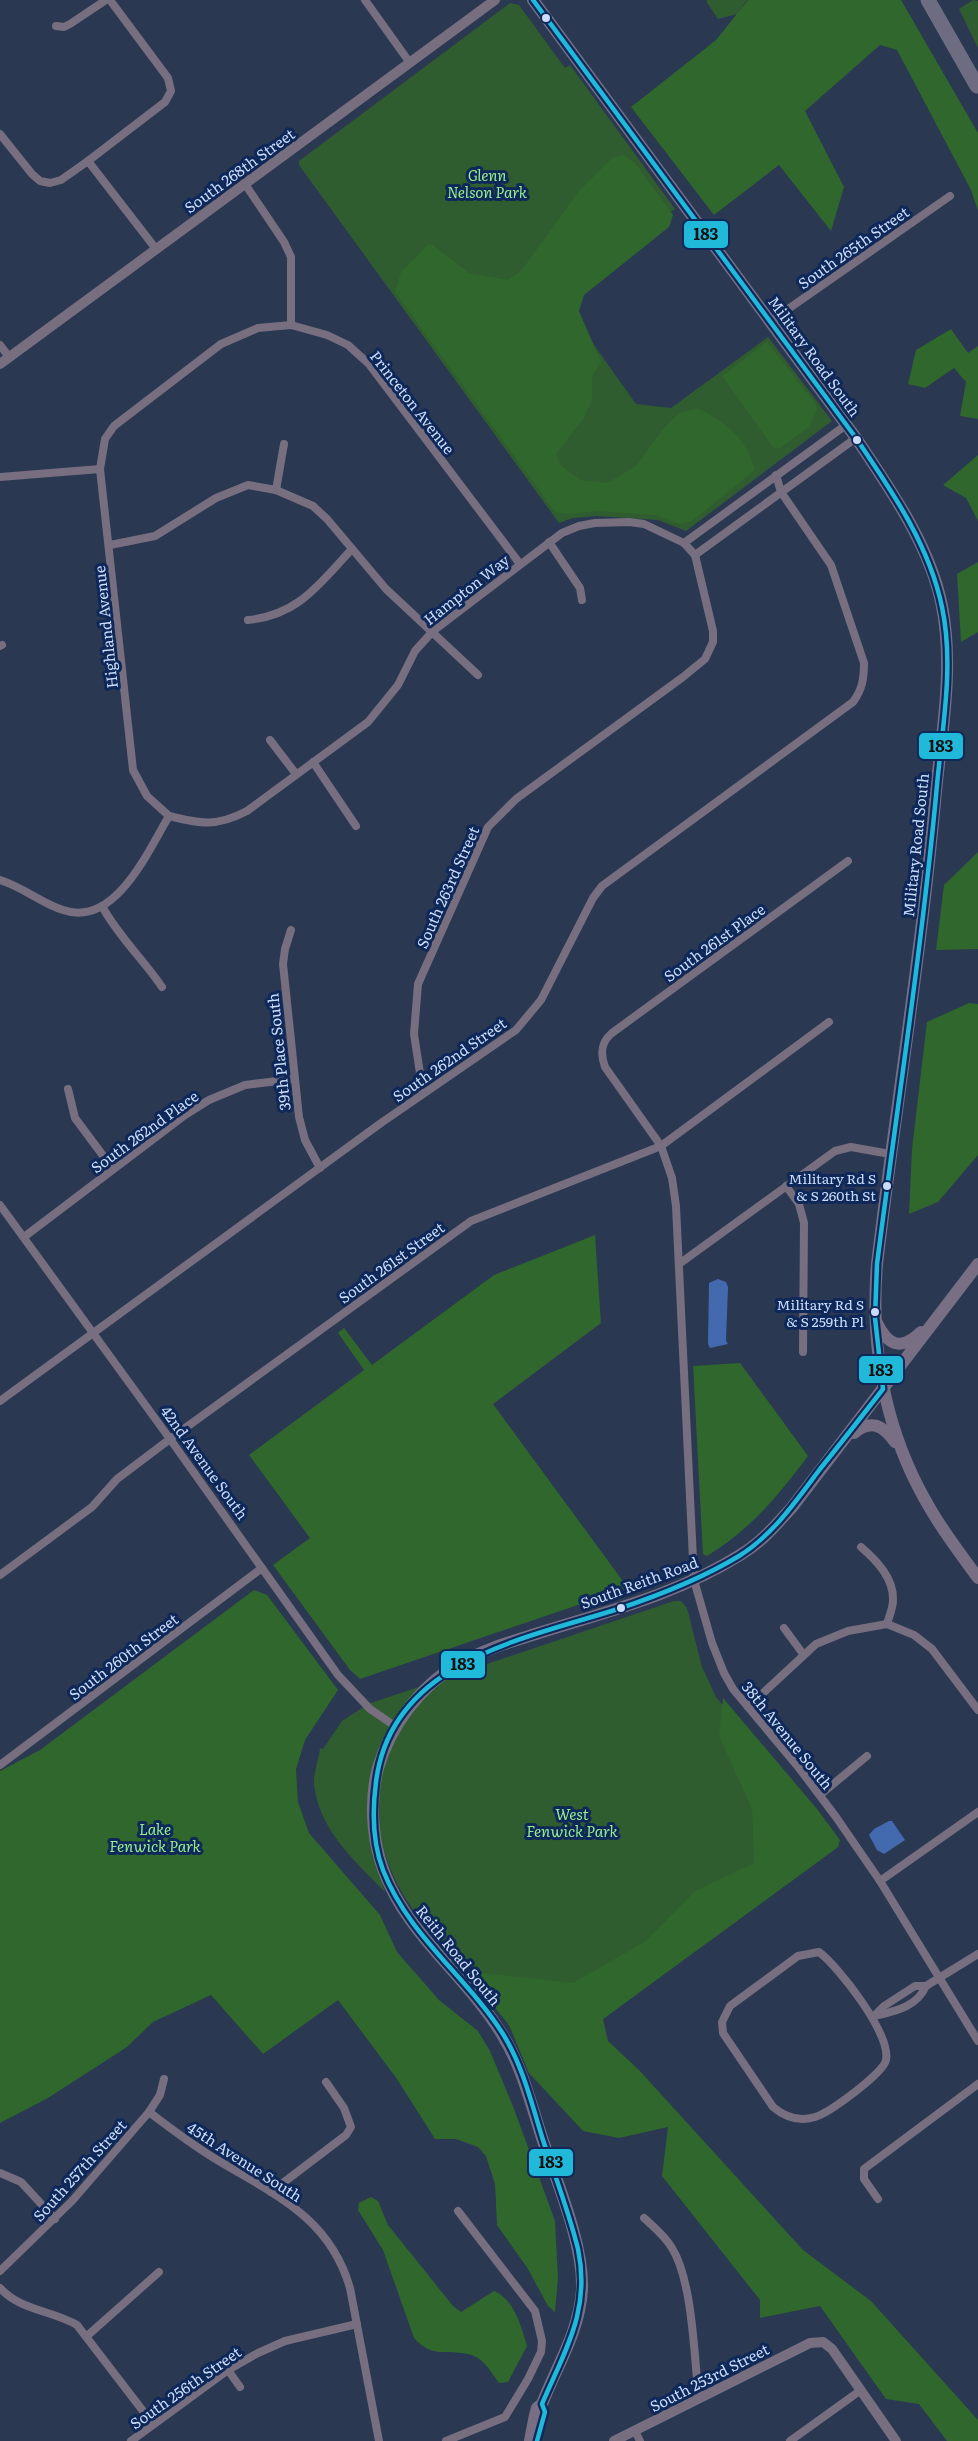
<svg xmlns="http://www.w3.org/2000/svg" width="978" height="2441" font-family="Literata,serif">
	<rect width="100%" height="100%" fill="#2a3852"/>
	<!-- green -->
	<g fill="#305d2f">
		<polygon points="708,0 747,0 737,14 718,19 706,1"/>
		<polygon points="973,0 978,1 978,48 959,9"/>
		<polygon points="510,3 519,5 565,68 570,65 675,209 557,293 636,404 671,408 768,337 832,421 686,531 658,520 597,516 573,518 559,523 299,165 299,161"/>
		<path d="M674,1601H681L687,1608L702,1667L716,1697L821,1824L838,1847L529,2073C522,2053 515,2033 502,2015C456,1951 397,1917 380,1834L370,1842L385,1892C354,1860 320,1831 314,1785C313,1774 319,1759 320,1748L323,1749L342,1721L368,1704Z"/>
	</g>
	<!-- forest -->
	<g fill="#2f672d">
		<polygon points="748,0 901,0 978,133 978,211 971,190 897,50 880,45 805,111 844,187 831,231 779,165 714,215 631,107 716,40"/>
		<path d="M624,155L635,163L673,215L669,227L584,295L579,311L601,362L592,376V401L583,419L556,454L561,466L581,480L607,483L636,466L664,428L678,414L697,408C724,420 748,440 755,470L692,521L679,524L656,515L596,511L570,514L555,512L395,292L401,272L428,244L433,245L469,273L508,280L521,271L579,191L612,158Z"/>
		<polygon points="951,329 968,353 978,346 978,419 960,416 966,382 954,368 925,388 908,384 916,350"/>
		<polygon points="767,342 815,403 817,410 809,427 779,449 773,447 722,376"/>
		<polygon points="978,455 978,521 966,498 943,485"/>
		<polygon points="978,562 978,632 961,642 957,574"/>
		<polygon points="978,852 978,949 936,950 944,885"/>
		<polygon points="969,1003 978,1004 978,1155 938,1202 909,1214 912,1149 927,1022"/>
		<polygon points="595,1235 601,1323 493,1404 628,1588 360,1679 350,1670 273,1565 310,1538 249,1455 364,1370 338,1333 344,1328 372,1365 494,1275"/>
		<path d="M740,1363L808,1456C778,1496 750,1530 707,1556L703,1554L693,1366Z"/>
		<polygon points="254,1590 267,1595 338,1690 305,1740 296,1769 298,1802 309,1833 380,1915 397,1952 439,2000 478,2031 490,2051 514,2109 555,2221 558,2278 555,2312 548,2306 528,2269 497,2225 495,2184 486,2156 478,2147 456,2139 435,2139 397,2079 338,2000 263,2054 211,1995 153,2022 127,2047 48,2098 0,2123 0,1771 40,1750"/>
		<polygon points="723,1698 817,1809 840,1840 838,1847 603,2019 608,2041 639,2070 803,2250 871,2301 978,2420 978,2441 947,2441 919,2404 886,2399 820,2306 760,2318 760,2300 662,2176 668,2127 619,2138 583,2131 529,2073 509,2025 465,1971 573,1983 646,1941 695,1891 754,1863 752,1809 719,1736"/>
		<path d="M371,2197L378,2201L388,2225L453,2306L461,2312L494,2291C514,2299 521,2326 527,2346L508,2382L499,2383C491,2372 483,2357 468,2354C445,2349 433,2359 414,2338L383,2250L358,2210L359,2203Z"/>
	</g>
	<!-- water -->
	<g fill="#436aaf">
		<polygon points="718,1279 726,1282 728,1287 726,1341 728,1344 710,1348 708,1344 709,1283"/>
		<polygon points="889,1821 892,1821 905,1840 884,1854 877,1850 869,1835 874,1829"/>
	</g>
	<g fill="none" stroke-linecap="round" stroke-linejoin="round">
		<!-- minor -->
		<g stroke="#776e7f" stroke-width="8">
			<polyline points="365,0 410,63"/>
			<polyline points="56,26 64,27 70,24 106,0"/>
			<polyline points="0,134 32,174 40,181 50,183 61,180 88,161 165,102 171,91 168,78 110,0"/>
			<polyline points="88,161 156,249"/>
			<polyline points="245,184 284,242 291,257 291,325"/>
			<polyline points="771,321 950,196"/>
			<polyline points="0,345 9,357"/>
			<polyline points="0,477 100,469"/>
			<polyline points="276,490 284,444"/>
			<polyline points="549,542 580,588 582,600"/>
			<polyline points="684,543 846,425"/>
			<polyline points="110,545 155,536 216,498 248,485 276,490 313,506 327,519 386,589 478,675"/>
			<polyline points="695,555 856,438"/>
			<path d="M248,620C299,615 319,584 352,549"/>
			<polyline points="0,646 2,645"/>
			<polyline points="270,740 296,774"/>
			<polyline points="313,762 356,826"/>
			<polyline points="169,816 147,796 133,770 100,469 105,439 114,426 221,344 258,328 291,325 327,335 348,345 369,364 520,564"/>
			<path d="M848,861L612,1033C601,1042 600,1053 605,1067L661,1146L672,1178L676,1206L694,1580L712,1643L724,1673L733,1689L799,1768L836,1817L880,1881L978,2041"/>
			<path d="M0,880C23,887 41,903 63,910C115,928 148,851 169,816C201,824 216,827 247,811L368,722L398,685L415,651L433,631L562,533L579,526L595,523L629,522L644,524L684,543L695,555L713,631V642L705,659L683,677L516,799L488,827L418,984L414,1034L423,1093"/>
			<path d="M102,906C118,936 143,959 162,987"/>
			<polyline points="291,930 285,949 283,964 299,1117 305,1140 320,1168"/>
			<polyline points="68,1089 75,1118 113,1169"/>
			<polyline points="786,1186 799,1204 804,1223 803,1352"/>
			<polyline points="0,1205 170,1439 338,1675 370,1709 395,1726"/>
			<polyline points="24,1237 185,1115 209,1100 245,1085 294,1079"/>
			<polyline points="679,1264 835,1151 851,1147 890,1154"/>
			<path d="M0,1401L381,1123L516,1030L541,1000L593,898L602,886L853,702C862,690 864,679 864,663L831,565L781,492L776,475"/>
			<path d="M861,1547C876,1560 894,1578 893,1600C893,1608 889,1617 887,1624"/>
			<polyline points="0,1575 92,1507 117,1479 170,1439 471,1221 661,1146 829,1022"/>
			<polyline points="887,1624 914,1635 932,1649 978,1710"/>
			<polyline points="784,1628 803,1654"/>
			<polyline points="748,1707 816,1644 848,1631 887,1624"/>
			<polyline points="0,1765 262,1568"/>
			<polyline points="820,1795 867,1756"/>
			<polyline points="880,1881 978,1812"/>
			<path d="M819,1952C839,1967 891,2034 886,2060C884,2073 829,2113 815,2117C799,2122 785,2117 773,2107L723,2033L722,2022L730,2006L798,1956Z"/>
			<path d="M875,2016C895,2011 917,2007 926,1986"/>
			<polyline points="873,2017 884,2006 915,1986 926,1986 978,1954"/>
			<path d="M149,2112C170,2128 191,2144 214,2158C273,2194 329,2216 350,2288L379,2441"/>
			<polyline points="0,2173 21,2182 55,2219"/>
			<polyline points="271,2192 346,2135 351,2127 344,2108 326,2082"/>
			<polyline points="878,2199 864,2179 864,2169 978,2084"/>
			<path d="M644,2218C654,2227 665,2236 672,2248C693,2282 694,2358 699,2399"/>
			<polyline points="0,2271 72,2201 149,2112 160,2095 164,2079"/>
			<path d="M0,2288C21,2311 52,2310 77,2325L153,2424"/>
			<polyline points="87,2336 159,2272"/>
			<polyline points="228,2370 240,2387"/>
			<polyline points="635,2431 640,2441"/>
			<polyline points="131,2441 228,2370 258,2353 285,2341 357,2324"/>
			<polyline points="446,2441 505,2417 528,2379 541,2352 542,2341 535,2311 458,2211"/>
			<polyline points="790,2441 861,2390"/>
		</g>
		<!-- tertiary -->
		<g stroke="#776e7f" stroke-width="10">
			<polyline points="0,364 495,0"/>
			<polyline points="614,2441 810,2343 823,2342 832,2349 896,2441"/>
		</g>
		<!-- secondary -->
		<g stroke="#786f85" stroke-width="12">
			<path d="M533,0L856,438C890,489 930,545 942,606C954,667 942,731 936,791C922,949 896,1106 877,1264C870,1351 886,1435 931,1510C945,1534 962,1556 978,1578"/>
			<path d="M877,1323C888,1346 901,1351 921,1332"/>
			<path d="M854,1433C871,1419 883,1425 895,1442"/>
			<path d="M530,2441L535,2415L537,2408L542,2404C557,2365 579,2333 582,2290C584,2245 557,2182 542,2138C531,2104 522,2067 503,2036C460,1964 383,1920 374,1829C372,1810 373,1787 378,1768C390,1727 420,1686 457,1665C483,1649 514,1641 542,1632C609,1611 680,1593 740,1555C761,1543 777,1524 793,1506L978,1264"/>
		</g>
		<!-- motorway -->
		<polyline stroke="#6d6c81" stroke-width="15" points="928,0 977,86"/>
		<defs>
			<path id="bus-1" d="M533,0L856,438C891,490 929,544 942,607C955,668 941,734 936,796C921,953 897,1108 877,1264L875,1318L883,1389C862,1416 841,1443 820,1469C796,1501 773,1535 739,1556C701,1579 660,1595 618,1609C524,1639 391,1661 376,1782C372,1812 372,1841 383,1870C408,1935 467,1977 503,2034C523,2066 532,2105 543,2140C555,2176 569,2212 578,2249C591,2310 565,2350 542,2404L545,2412L537,2441"/>
		</defs>
		<!-- bus-1 casing -->
		<use href="#bus-1" stroke="#0e2859" stroke-width="9"/>
		<!-- bus-1 -->
		<use href="#bus-1" stroke="#20b9da" stroke-width="4.5"/>
	</g>
	<!-- markers -->
	<g fill="#cadcfa" stroke="#0e2859" stroke-width="2">
		<circle cx="546" cy="18" r="5"/>
		<circle cx="857" cy="440" r="5"/>
		<circle cx="887" cy="1186" r="5"/>
		<circle cx="875" cy="1312" r="5"/>
		<circle cx="621" cy="1608" r="5"/>
	</g>
	<g text-anchor="middle" dominant-baseline="central" stroke-width="6" stroke-linejoin="round" paint-order="stroke">
		<!-- bus labels -->
		<g font-size="14" fill="#cadcfa" stroke="#0e2859" text-anchor="end">
			<text x="876" y="1178">Military Rd S<tspan x="876" dy="17">&amp; S 260th St</tspan></text>
			<text x="864" y="1304">Military Rd S<tspan x="864" dy="17">&amp; S 259th Pl</tspan></text>
		</g>
		<!-- street labels -->
		<g font-size="15" fill="#cadcfa" stroke="#0e2859">
			<text transform="translate(239 170) rotate(-36)">South 268th Street</text>
			<text transform="translate(853 247) rotate(-35)">South 265th Street</text>
			<text transform="translate(815 356) rotate(54)">Military Road South</text>
			<text transform="translate(413 402) rotate(52)">Princeton Avenue</text>
			<text transform="translate(466 589) rotate(-38)">Hampton Way</text>
			<text transform="translate(105 627) rotate(-96)">Highland Avenue</text>
			<text transform="translate(915 845) rotate(-84)">Military Road South</text>
			<text transform="translate(447 887) rotate(-66)">South 263rd Street</text>
			<text transform="translate(714 942) rotate(-36)">South 261st Place</text>
			<text transform="translate(278 1052) rotate(-96)">39th Place South</text>
			<text transform="translate(449 1059) rotate(-35)">South 262nd Street</text>
			<text transform="translate(144 1131) rotate(-36)">South 262nd Place</text>
			<text transform="translate(391 1262) rotate(-36)">South 261st Street</text>
			<text transform="translate(205 1462) rotate(54)">42nd Avenue South</text>
			<text transform="translate(639 1582) rotate(-20)">South Reith Road</text>
			<text transform="translate(123 1656) rotate(-37)">South 260th Street</text>
			<text transform="translate(788 1735) rotate(51)">38th Avenue South</text>
			<text transform="translate(459 1955) rotate(51)">Reith Road South</text>
			<text transform="translate(245 2161) rotate(33)">45th Avenue South</text>
			<text transform="translate(79 2170) rotate(-48)">South 257th Street</text>
			<text transform="translate(709 2377) rotate(-27)">South 253rd Street</text>
			<text transform="translate(185 2387) rotate(-35)">South 256th Street</text>
		</g>
		<!-- park labels -->
		<g font-size="15" font-style="italic" fill="#99ed8c" stroke="#0e2859">
			<text x="487" y="174">Glenn<tspan x="487" dy="17">Nelson Park</tspan></text>
			<text x="572" y="1813">West<tspan x="572" dy="17">Fenwick Park</tspan></text>
			<text x="155" y="1828">Lake<tspan x="155" dy="17">Fenwick Park</tspan></text>
		</g>
	</g>
	<g stroke="#0e2859" stroke-width="2">
		<rect x="683" y="220" width="46" height="29" rx="6" fill="#20b9da"/>
		<rect x="918" y="732" width="46" height="28" rx="6" fill="#20b9da"/>
		<rect x="858" y="1355" width="46" height="29" rx="6" fill="#20b9da"/>
		<rect x="440" y="1650" width="46" height="29" rx="6" fill="#20b9da"/>
		<rect x="528" y="2148" width="46" height="29" rx="6" fill="#20b9da"/>
	</g>
	<g font-size="16" text-anchor="middle" font-weight="bold" fill="#111">
		<text x="706" y="240">183</text>
		<text x="941" y="752">183</text>
		<text x="881" y="1376">183</text>
		<text x="463" y="1670">183</text>
		<text x="551" y="2168">183</text>
	</g>
</svg>
